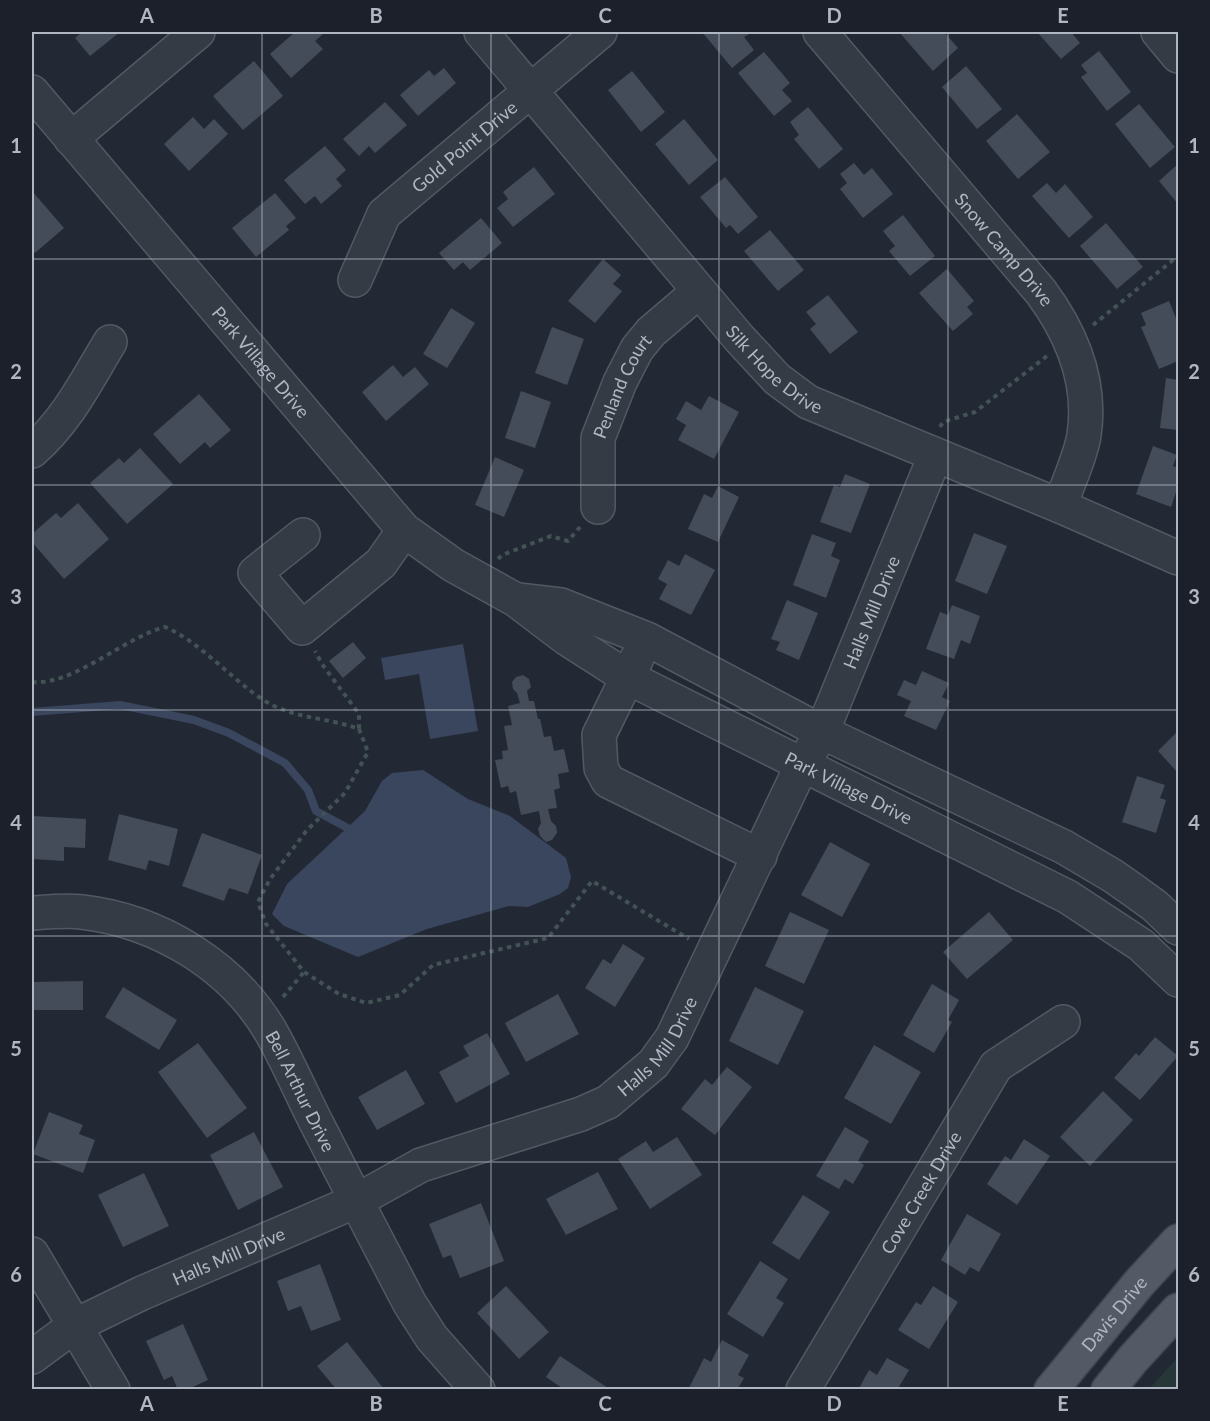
<svg xmlns="http://www.w3.org/2000/svg" width="1210" height="1421" font-family="Lato,sans-serif">
	<rect width="100%" height="100%" fill="#222935"/>
	<!-- green -->
	<polygon fill="#273738" points="1178,1357 1178,1389 1149,1389"/>
	<!-- water -->
	<g fill="#39465d">
		<polygon points="463,644 478,731 430,739 419,674 385,680 381,658"/>
		<polygon points="423,770 468,799 510,816 566,858 571,877 568,888 560,894 528,907 509,906 427,929 358,957 284,926 272,914 287,884 365,811 382,781 392,773"/>
	</g>
	<g fill="none" stroke-linecap="round" stroke-linejoin="round">
		<!-- stream -->
		<polyline stroke="#39465d" stroke-width="8" points="32,712 120,705 194,720 229,733 285,763 308,790 316,811 355,832"/>
	</g>
	<!-- building -->
	<g fill="#444c59">
		<polygon points="82,32 120,32 90,56 75,38"/>
		<polygon points="295,32 321,32 323,34 315,41 323,49 291,78 270,54"/>
		<polygon points="702,32 747,32 749,34 744,37 754,50 732,68"/>
		<polygon points="899,32 944,32 958,48 933,71"/>
		<polygon points="1037,32 1073,32 1072,33 1080,43 1061,59"/>
		<polygon points="1099,51 1131,92 1107,111 1081,77 1087,73 1081,65"/>
		<polygon points="764,52 790,83 782,90 792,101 774,116 738,73"/>
		<polygon points="254,61 283,96 243,130 213,96"/>
		<polygon points="966,66 1002,109 977,129 942,87"/>
		<polygon points="444,68 456,83 418,116 400,95 429,70 434,76"/>
		<polygon points="632,71 665,112 641,132 608,90"/>
		<polygon points="385,102 407,125 375,153 369,146 359,156 343,139"/>
		<polygon points="1139,104 1175,147 1150,168 1115,124"/>
		<polygon points="808,107 843,149 819,169 794,139 799,135 790,122"/>
		<polygon points="1017,114 1050,152 1018,179 986,141"/>
		<polygon points="193,117 204,129 214,119 228,134 189,171 164,144"/>
		<polygon points="684,119 718,160 689,185 655,144"/>
		<polygon points="325,146 346,170 336,179 342,186 321,204 315,196 305,204 284,180"/>
		<polygon points="854,163 864,175 872,168 893,194 863,218 840,189 847,183 840,174"/>
		<polygon points="1178,164 1178,204 1159,181"/>
		<polygon points="534,167 555,194 513,227 497,208 508,199 503,192"/>
		<polygon points="725,177 758,217 738,234 730,225 726,228 700,197"/>
		<polygon points="1047,183 1056,193 1065,184 1093,217 1069,238 1032,196"/>
		<polygon points="32,191 64,228 35,253 32,248"/>
		<polygon points="275,193 296,218 286,226 289,230 256,257 232,228"/>
		<polygon points="903,215 935,256 910,276 889,251 895,246 883,231"/>
		<polygon points="481,218 502,243 470,270 463,262 454,270 439,253"/>
		<polygon points="1106,223 1143,267 1117,289 1080,246"/>
		<polygon points="770,230 804,270 778,291 744,251"/>
		<polygon points="603,259 621,275 613,284 622,291 595,323 568,301"/>
		<polygon points="947,269 974,301 967,307 973,314 953,331 919,293"/>
		<polygon points="828,295 858,332 830,354 810,329 816,324 806,312"/>
		<polygon points="1169,301 1178,323 1178,361 1159,369 1141,327 1146,325 1141,313"/>
		<polygon points="451,308 475,323 447,368 423,354"/>
		<polygon points="552,327 584,339 567,385 535,373"/>
		<polygon points="393,365 403,377 415,367 429,384 386,421 362,392"/>
		<polygon points="1166,378 1178,380 1178,430 1160,428"/>
		<polygon points="521,391 551,402 535,448 505,438"/>
		<polygon points="199,394 231,430 210,448 205,442 180,464 153,434"/>
		<polygon points="709,396 739,412 714,459 678,440 686,425 676,419 686,401 701,410"/>
		<polygon points="1153,446 1177,455 1173,466 1178,468 1178,486 1171,507 1136,494"/>
		<polygon points="140,448 173,484 127,524 90,483 119,458 124,463"/>
		<polygon points="495,457 524,470 504,517 475,505"/>
		<polygon points="845,474 870,484 851,533 820,522 834,485 840,487"/>
		<polygon points="718,486 739,497 718,542 688,529 704,494 712,498"/>
		<polygon points="78,503 109,539 64,579 32,542 32,534 56,513 61,518"/>
		<polygon points="974,533 1007,546 987,594 955,581"/>
		<polygon points="812,534 836,543 831,556 840,560 826,598 793,585"/>
		<polygon points="685,554 715,570 691,615 659,599 667,584 658,579 668,560 679,566"/>
		<polygon points="787,600 818,613 799,660 776,650 780,642 771,639"/>
		<polygon points="952,605 980,616 970,644 961,640 954,659 926,649 940,612 948,615"/>
		<polygon points="353,642 366,658 343,678 329,661"/>
		<polygon points="922,671 949,683 942,697 950,701 936,730 904,716 911,701 897,695 904,680 916,685"/>
		<polygon points="523,675 529,679 531,687 527,691 529,701 534,701 538,719 540,719 544,737 551,736 554,751 564,749 569,772 558,774 560,788 554,790 557,808 548,809 551,821 556,826 557,833 552,840 546,842 540,836 538,829 541,823 539,811 521,815 516,791 510,793 508,786 501,788 495,760 503,759 502,751 508,750 504,726 512,725 508,706 520,703 517,693 513,689 512,682 516,677"/>
		<polygon points="1178,731 1178,773 1158,751"/>
		<polygon points="1137,776 1165,785 1160,798 1166,800 1156,833 1122,822"/>
		<polygon points="119,814 178,829 169,866 149,860 146,870 108,860"/>
		<polygon points="32,816 86,819 85,848 64,847 64,861 32,859"/>
		<polygon points="202,833 262,855 248,894 229,888 224,901 182,886"/>
		<polygon points="830,842 870,864 842,917 801,895"/>
		<polygon points="790,912 829,930 804,984 765,966"/>
		<polygon points="989,912 1013,940 967,979 943,952"/>
		<polygon points="623,944 645,958 615,1007 585,988 603,959 611,964"/>
		<polygon points="83,981 83,1010 32,1010 32,982"/>
		<polygon points="932,984 959,1000 948,1020 952,1022 934,1053 903,1035"/>
		<polygon points="123,987 177,1020 159,1050 105,1017"/>
		<polygon points="755,987 804,1011 778,1065 729,1041"/>
		<polygon points="558,994 579,1034 526,1062 505,1023"/>
		<polygon points="487,1033 510,1074 456,1103 439,1072 469,1056 463,1046"/>
		<polygon points="1155,1037 1178,1056 1140,1100 1114,1078 1136,1053 1139,1056"/>
		<polygon points="198,1043 247,1108 207,1138 158,1072"/>
		<polygon points="874,1045 921,1072 891,1124 844,1098"/>
		<polygon points="727,1067 752,1087 715,1135 681,1109 705,1079 712,1085"/>
		<polygon points="406,1070 425,1104 377,1130 358,1097"/>
		<polygon points="1103,1091 1133,1120 1090,1166 1060,1137"/>
		<polygon points="49,1112 83,1125 79,1134 95,1140 83,1173 33,1154"/>
		<polygon points="845,1127 869,1141 858,1161 864,1165 853,1184 845,1179 839,1189 816,1176"/>
		<polygon points="254,1132 283,1187 238,1210 210,1155"/>
		<polygon points="677,1137 702,1175 650,1209 618,1159 646,1141 653,1152"/>
		<polygon points="1024,1139 1050,1156 1017,1205 987,1184 1005,1156 1011,1160"/>
		<polygon points="598,1172 618,1209 566,1235 546,1199"/>
		<polygon points="144,1173 169,1226 123,1247 98,1195"/>
		<polygon points="803,1195 830,1212 799,1260 772,1243"/>
		<polygon points="481,1203 504,1261 460,1278 451,1255 443,1258 429,1224"/>
		<polygon points="967,1214 1001,1234 979,1272 970,1267 965,1275 941,1260"/>
		<polygon points="760,1261 788,1279 776,1298 784,1303 763,1337 727,1314"/>
		<polygon points="320,1264 341,1320 311,1331 301,1306 288,1311 277,1281"/>
		<polygon points="506,1286 549,1332 519,1359 477,1313"/>
		<polygon points="933,1286 958,1302 929,1349 898,1330 916,1302 921,1305"/>
		<polygon points="183,1324 208,1380 186,1390 178,1390 172,1376 164,1380 146,1341"/>
		<polygon points="722,1340 749,1355 738,1375 744,1378 737,1390 688,1390 704,1358 711,1362"/>
		<polygon points="347,1342 383,1388 381,1390 337,1390 317,1366"/>
		<polygon points="560,1356 611,1390 565,1390 546,1377"/>
		<polygon points="887,1358 909,1370 897,1390 858,1390 869,1370 877,1375"/>
	</g>
	<g fill="none" stroke-linecap="round" stroke-linejoin="round">
		<defs>
			<g id="minor">
				<path id="s1" d="M481,32L739,338L777,379L808,402L1060,506L1178,558"/>
				<path id="s2" d="M820,32L1041,292C1072,334 1092,382 1084,435C1081,456 1067,485 1060,506"/>
				<polyline points="1158,32 1178,56"/>
				<path id="s3" d="M32,92L404,530L453,565L516,600L566,638L627,677L1068,897L1141,945L1178,980"/>
				<polyline points="71,139 198,32"/>
				<path id="s4" d="M355,280L384,214L600,32"/>
				<path d="M32,451C67,421 87,380 110,342"/>
				<path id="s5" d="M598,507V438L620,382L637,349L651,332L699,291"/>
				<polyline points="303,535 255,573 302,628 381,563 404,530"/>
				<polyline points="518,600 561,605 647,639 822,732 1064,847 1113,876 1133,890 1155,906 1178,928"/>
				<polyline points="637,658 599,735 601,768 608,781 760,856"/>
				<path id="s6" d="M32,913C48,912 65,910 82,912C158,921 232,965 271,1032C288,1062 302,1095 318,1126C348,1185 379,1245 410,1304L432,1338L478,1390"/>
				<polyline points="32,1254 113,1390"/>
				<path id="s7" d="M32,1357L74,1326L142,1293L356,1201L421,1165L581,1114L608,1102L653,1064L672,1038L802,765L822,732L935,456"/>
				<path id="s8" d="M803,1390L996,1066L1063,1022"/>
			</g>
			<g id="major">
				<path id="s9" d="M1051,1390L1140,1282L1178,1241"/>
				<polyline points="1108,1390 1133,1359 1178,1310"/>
			</g>
		</defs>
		<!-- minor casing -->
		<use href="#minor" stroke="#535963" stroke-width="36"/>
		<!-- major casing -->
		<use href="#major" stroke="#3f444f" stroke-width="36"/>
		<!-- path -->
		<g stroke="#435255" stroke-width="4" stroke-dasharray="4.5 4.5" stroke-linecap="butt">
			<polyline points="1093,325 1178,256"/>
			<polyline points="940,427 943,422 975,412 1047,356"/>
			<polyline points="498,559 502,555 551,536 568,541 580,527"/>
			<path d="M32,682C73,686 123,638 165,627C200,642 230,678 262,699C291,719 327,717 359,729V714L322,664L315,651"/>
			<polyline points="359,729 368,752 345,793 307,830 270,879 258,902 266,924 304,972 339,994 366,1003 400,995 433,965 548,938 592,881 689,939"/>
			<polyline points="283,997 304,972"/>
		</g>
		<!-- minor -->
		<use href="#minor" stroke="#353b45" stroke-width="33"/>
		<!-- major -->
		<use href="#major" stroke="#535a65" stroke-width="33"/>
	</g>
	<!-- grid -->
	<path fill="none" stroke="#b0b6c2" stroke-width="1.5" stroke-opacity="0.55" d="M262,32V1390M491,32V1390M719,32V1390M948,32V1390M32,259H1178M32,485H1178M32,710H1178M32,936H1178M32,1162H1178"/>
	<g text-anchor="middle" dominant-baseline="central" stroke-width="5" stroke-linejoin="round" paint-order="stroke">
		<!-- street labels -->
		<g font-size="18" fill="#b0b6c2" stroke="#1b202a">
			<text stroke="none"><textPath href="#s4" startOffset="177">Gold Point Drive</textPath></text>
			<text stroke="none"><textPath href="#s2" startOffset="285">Snow Camp Drive</textPath></text>
			<text stroke="none"><textPath href="#s3" startOffset="354">Park Village Drive</textPath></text>
			<text stroke="none"><textPath href="#s1" startOffset="448">Silk Hope Drive</textPath></text>
			<text stroke="none"><textPath href="#s5" startOffset="126">Penland Court</textPath></text>
			<text stroke="none"><textPath href="#s7" startOffset="1194">Halls Mill Drive</textPath></text>
			<text stroke="none"><textPath href="#s3" startOffset="1090">Park Village Drive</textPath></text>
			<text stroke="none"><textPath href="#s7" startOffset="708">Halls Mill Drive</textPath></text>
			<text stroke="none"><textPath href="#s6" startOffset="348">Bell Arthur Drive</textPath></text>
			<text stroke="none"><textPath href="#s8" startOffset="230">Cove Creek Drive</textPath></text>
			<text stroke="none"><textPath href="#s7" startOffset="222">Halls Mill Drive</textPath></text>
			<text stroke="none"><textPath href="#s9" startOffset="99">Davis Drive</textPath></text>
		</g>
	</g>
	<!-- border -->
	<rect width="1210" height="1421" fill="none" stroke="#1b202a" stroke-width="66"/>
	<rect x="33" y="33" width="1144" height="1355" fill="none" stroke="#b0b6c2" stroke-width="2"/>
	<g font-size="20" text-anchor="middle" font-weight="bold" fill="#b0b6c2">
		<text x="147" y="23">A</text>
		<text x="376" y="23">B</text>
		<text x="605" y="23">C</text>
		<text x="834" y="23">D</text>
		<text x="1063" y="23">E</text>
		<text x="16" y="153">1</text>
		<text x="1194" y="153">1</text>
		<text x="16" y="379">2</text>
		<text x="1194" y="379">2</text>
		<text x="16" y="604">3</text>
		<text x="1194" y="604">3</text>
		<text x="16" y="830">4</text>
		<text x="1194" y="830">4</text>
		<text x="16" y="1056">5</text>
		<text x="1194" y="1056">5</text>
		<text x="16" y="1282">6</text>
		<text x="1194" y="1282">6</text>
		<text x="147" y="1411">A</text>
		<text x="376" y="1411">B</text>
		<text x="605" y="1411">C</text>
		<text x="834" y="1411">D</text>
		<text x="1063" y="1411">E</text>
	</g>
</svg>
